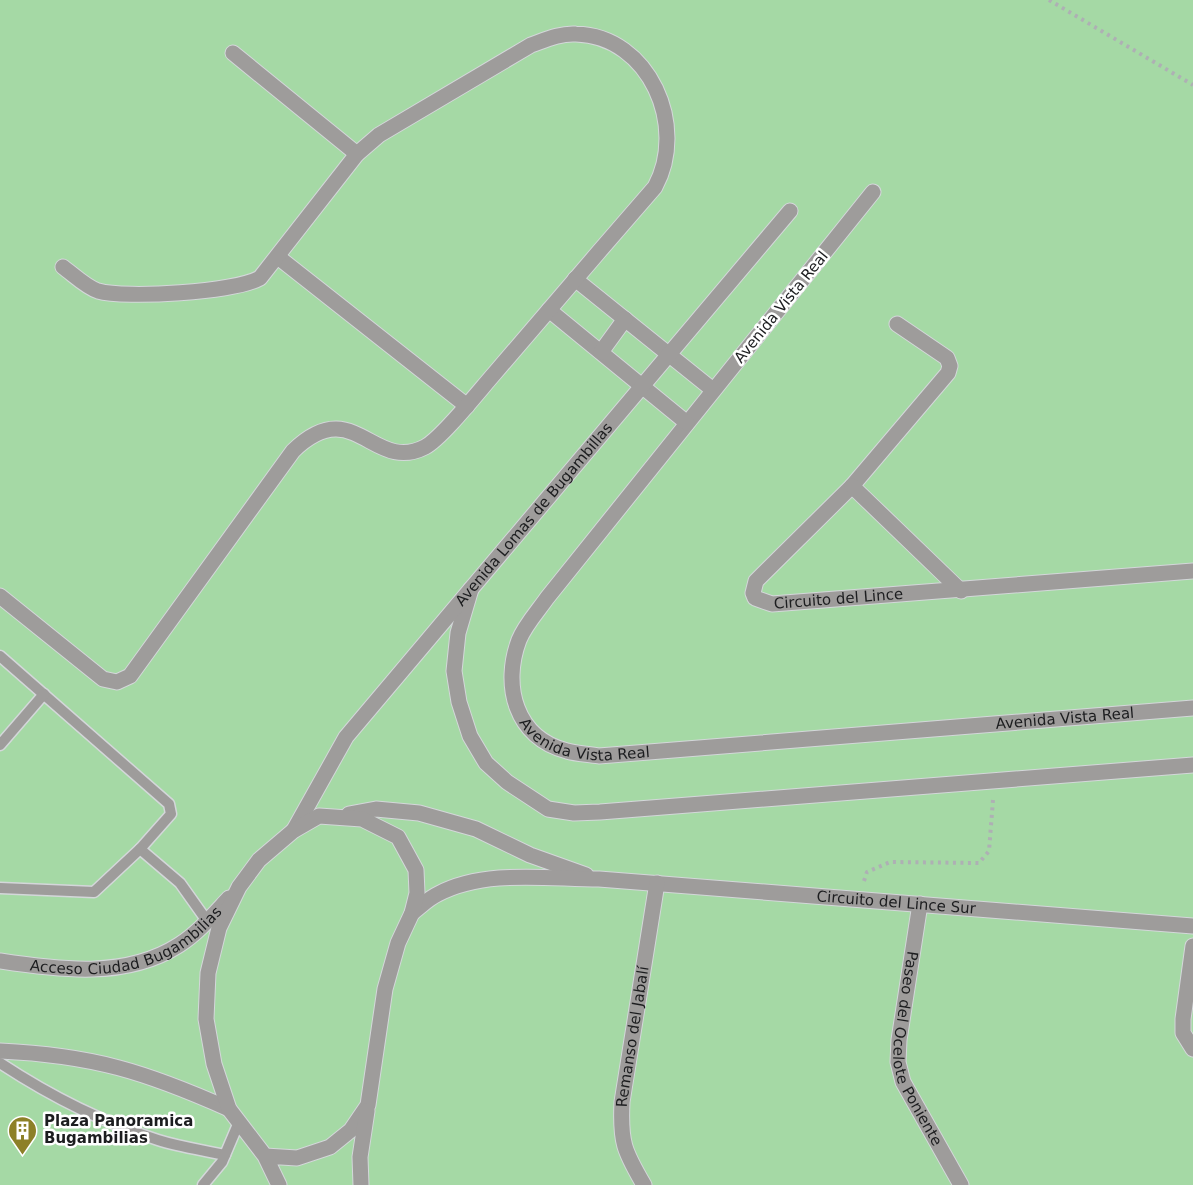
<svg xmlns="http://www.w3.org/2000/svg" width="1193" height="1185" font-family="'DejaVu Sans',sans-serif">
	<rect width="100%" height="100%" fill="#f7fafe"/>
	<!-- forest -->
	<rect fill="#a5d9a5" x="0" y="0" width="1193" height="1185"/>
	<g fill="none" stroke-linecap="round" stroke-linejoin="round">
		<defs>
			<g id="service">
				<polyline points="0,656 169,804 171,814 140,849 94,892 0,888"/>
				<polyline points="0,745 44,694"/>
				<polyline points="140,849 180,883 207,921"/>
				<path d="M0,1063C50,1096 101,1122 158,1140C180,1147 203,1150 225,1155"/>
				<polyline points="203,1185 222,1162 239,1122"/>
			</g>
			<g id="minor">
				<polyline points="233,53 357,154"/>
				<path id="s1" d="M873,192L547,598C538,611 525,625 519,640C502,685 515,738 567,751C577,754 589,754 599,756L1193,708"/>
				<polyline points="278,257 467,406"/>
				<polyline points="575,279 713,390"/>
				<polyline points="549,310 687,423"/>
				<path id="s2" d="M897,324L947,358L950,366L948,373L852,486L756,581L753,593L755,598L772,604L1193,571"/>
				<polyline points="601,352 625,319"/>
				<polyline points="852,486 961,591"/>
				<polyline points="471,589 458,633 454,671 459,702 470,736 486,763 507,782 548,809 574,813 600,812 1193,765"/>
				<path d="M0,596L103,679L117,682L130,676L293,451C354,392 373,474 425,447C442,438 479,391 494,374C547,312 601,249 655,187C688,127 650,36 576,34C560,33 545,40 531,45L379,135L357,154L260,278C235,292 126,299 98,291C86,287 74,275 63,267"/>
				<polyline points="349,814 376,809 419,813 476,829 530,855 586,875"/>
				<path id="s3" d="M294,830L346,737L790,211"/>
				<path id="s4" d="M920,904L899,1040L898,1062L903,1082L961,1185"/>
				<path id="s5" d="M412,913C420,907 429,898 438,894C485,869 548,879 599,879L1193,926"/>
				<polyline points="1193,946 1183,1019 1183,1033 1193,1049"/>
				<path id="s6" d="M0,961C59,970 126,979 179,945C198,933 214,914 229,898"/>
				<path d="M0,1051C92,1055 146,1072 229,1109"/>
				<polyline points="265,1156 297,1158 330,1147 351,1130 368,1105 385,989 398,943 412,913 417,893 416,870 398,837 362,819 319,816 293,831 259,860 239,887 219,928 208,973 206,1019 214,1064 229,1109 265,1156 279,1185"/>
				<polyline points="361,1185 360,1157 367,1111"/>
				<path id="s7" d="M644,1185C624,1151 620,1142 622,1102L657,883"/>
			</g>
		</defs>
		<!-- service casing -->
		<use href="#service" stroke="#d4d7da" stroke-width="13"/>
		<!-- minor casing -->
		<use href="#minor" stroke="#d4d7da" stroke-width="17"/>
		<!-- path -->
		<g stroke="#aeb0b4" stroke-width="4" stroke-dasharray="3 4.5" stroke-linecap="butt">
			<polyline points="1049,0 1193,85"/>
			<polyline points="864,881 867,872 890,862 979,863 989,851 993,800"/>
		</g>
		<!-- service -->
		<use href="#service" stroke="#9e9c9b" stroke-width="10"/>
		<!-- minor -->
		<use href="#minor" stroke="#9e9c9b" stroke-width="15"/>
	</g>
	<!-- icons -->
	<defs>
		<symbol id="building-pin" viewBox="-11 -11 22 30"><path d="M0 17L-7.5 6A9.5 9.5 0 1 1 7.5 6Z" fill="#8d8028" stroke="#fff"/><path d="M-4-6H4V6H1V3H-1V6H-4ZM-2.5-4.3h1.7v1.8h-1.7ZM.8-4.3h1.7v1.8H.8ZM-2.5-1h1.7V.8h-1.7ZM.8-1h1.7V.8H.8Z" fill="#fff"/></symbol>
	</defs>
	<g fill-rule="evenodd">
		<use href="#building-pin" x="6" y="1114" width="33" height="45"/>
	</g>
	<g text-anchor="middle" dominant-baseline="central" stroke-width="5" stroke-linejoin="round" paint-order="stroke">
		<!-- street labels -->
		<g font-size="15" fill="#1c1d1f" stroke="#fff">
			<text transform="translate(781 307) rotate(-51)">Avenida Vista Real</text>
			<text stroke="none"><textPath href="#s3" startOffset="398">Avenida Lomas de Bugambillas</textPath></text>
			<text stroke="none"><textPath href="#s2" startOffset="462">Circuito del Lince</textPath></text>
			<text stroke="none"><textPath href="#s1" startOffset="1209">Avenida Vista Real</textPath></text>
			<text stroke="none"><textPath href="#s1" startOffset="723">Avenida Vista Real</textPath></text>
			<text stroke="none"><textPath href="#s5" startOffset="494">Circuito del Lince Sur</textPath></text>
			<text stroke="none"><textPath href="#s6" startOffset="134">Acceso Ciudad Bugambilias</textPath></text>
			<text stroke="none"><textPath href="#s7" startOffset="154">Remanso del Jabalí</textPath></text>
			<text stroke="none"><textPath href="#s4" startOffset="150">Paseo del Ocelote Poniente</textPath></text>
		</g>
		<!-- poi labels -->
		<g font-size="15" font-weight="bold" fill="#1c1d1f" stroke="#fff" text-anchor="start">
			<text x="44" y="1121">Plaza Panoramica<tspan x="44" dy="17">Bugambilias</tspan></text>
		</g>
	</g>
</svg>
